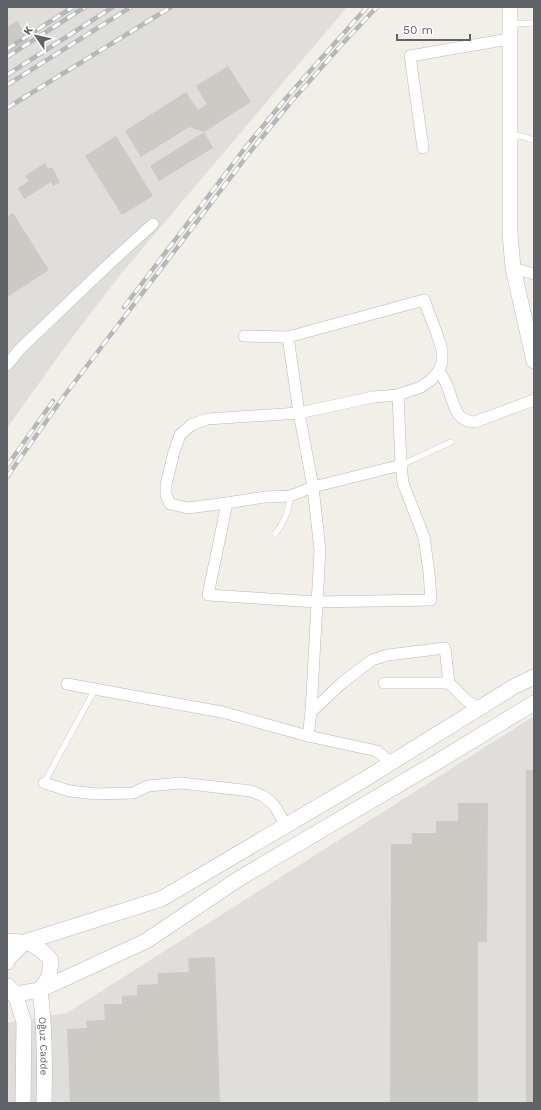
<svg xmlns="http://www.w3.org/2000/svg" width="541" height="1110" font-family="'Work Sans',sans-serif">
	<rect width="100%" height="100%" fill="#f1efe8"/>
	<!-- industrial -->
	<g fill="#e0deda">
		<polygon points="7,7 347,7 120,275 62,351 7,428"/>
		<polygon points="534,716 534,1103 7,1103 7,1023 67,1013"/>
	</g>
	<!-- building -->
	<g fill="#cccac5">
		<polygon points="17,21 31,43 7,59 7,27"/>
		<polygon points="228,66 251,102 204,132 189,127 141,157 125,131 186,92 198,110 207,104 196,86"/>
		<polygon points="204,132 213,148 159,181 150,166"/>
		<polygon points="116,136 153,196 122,215 85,156"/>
		<polygon points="45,163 48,169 52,167 60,182 53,186 51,182 24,199 18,188 29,181 25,176"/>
		<polygon points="13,213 49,270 7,297 7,216"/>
		<rect x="526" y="770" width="8" height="333"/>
		<polygon points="458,803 488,803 487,942 478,942 478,1103 390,1103 391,844 412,844 412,833 436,833 436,821 458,821"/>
		<polygon points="215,957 220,1103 70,1103 67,1029 87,1028 86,1021 105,1020 104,1004 122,1004 122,996 137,995 137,985 158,984 158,973 189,972 188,958"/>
	</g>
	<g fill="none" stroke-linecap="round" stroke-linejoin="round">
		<defs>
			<g id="lane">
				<polyline points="510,24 534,23"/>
				<polyline points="510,135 520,136 534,140"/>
				<polyline points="401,465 451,442"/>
				<path d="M275,534C284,522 289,512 290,496"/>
				<polyline points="44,783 95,689"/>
			</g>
			<g id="street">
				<polyline points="423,148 410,56 509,39"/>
				<polyline points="513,268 534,274"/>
				<polyline points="244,336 288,337 424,300 437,334 442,350 442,362 439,371 431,380 421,387 398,395 373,397 299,413 207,419 191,425 180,435 174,452 166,485 166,495 170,504 188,508 227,503 265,497 290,496 313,487 401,465"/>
				<polyline points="288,337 299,413 313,487 320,550 311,712 308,736"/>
				<polyline points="7,365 20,349 109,264 153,224"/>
				<path d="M439,371C443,377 447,384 449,391C455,406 455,421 475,422L534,400"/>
				<polyline points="227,503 208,595 317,602 431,600 429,572 424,537 403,483 401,465 398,395"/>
				<polyline points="384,683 449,683"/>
				<polyline points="67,684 222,712 308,736 377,751 391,763"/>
				<polyline points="311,712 343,682 372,660 388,655 445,648 449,683 466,700 479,708"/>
				<polyline points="44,783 70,791 96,794 133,793 148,786 181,783 251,791 263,796 271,802 276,808 286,826"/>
			</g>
			<g id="secondary">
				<polyline points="510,7 510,233 513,268 534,361"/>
				<path id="s1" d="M7,941C29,942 36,943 51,960L49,977L40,990C45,1027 45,1065 44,1103"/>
				<polyline points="7,962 8,959 25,942 161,899 365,779 513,687 534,677"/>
				<polyline points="8,986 15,994 24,1022 23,1103"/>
				<polyline points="7,992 15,994 40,990 146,941 240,878 437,762 534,703"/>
			</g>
		</defs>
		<!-- lane casing -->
		<use href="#lane" stroke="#b5b8bc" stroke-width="6"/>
		<!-- street casing -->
		<use href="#street" stroke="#b5b8bc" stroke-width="12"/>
		<!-- secondary casing -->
		<use href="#secondary" stroke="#b6babf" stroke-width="16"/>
		<!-- lane -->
		<use href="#lane" stroke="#fff" stroke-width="5.5"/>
		<!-- street -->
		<use href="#street" stroke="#fff" stroke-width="11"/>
		<!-- secondary -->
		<use href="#secondary" stroke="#fff" stroke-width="15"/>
		<defs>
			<g id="rail">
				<polyline points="7,49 73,7"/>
				<polyline points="7,57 85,7"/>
				<polyline points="7,75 113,7"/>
				<polyline points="7,85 131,7"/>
				<polyline points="7,108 171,7"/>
				<polyline points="124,307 245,148 287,97 367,7"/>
				<polyline points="7,466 53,401"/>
				<polyline points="7,477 64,396 250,152 291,102 344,42 377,7"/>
			</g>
		</defs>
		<!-- rail casing -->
		<use href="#rail" stroke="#b6b7b8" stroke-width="4.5"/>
		<!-- rail -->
		<use href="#rail" stroke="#fff" stroke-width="3" stroke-dasharray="9" stroke-linecap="butt"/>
	</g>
	<g text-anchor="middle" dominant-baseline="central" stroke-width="3.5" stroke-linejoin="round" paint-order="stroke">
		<!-- street labels -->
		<g font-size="10" fill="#5f6368" stroke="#fff">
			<text stroke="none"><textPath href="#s1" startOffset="139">Oğuz Cadde</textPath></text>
		</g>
	</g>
	<!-- border -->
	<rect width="541" height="1110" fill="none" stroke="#5f6368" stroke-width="16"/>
	<!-- north arrow -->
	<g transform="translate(36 36) rotate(304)" stroke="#ffffff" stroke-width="3" paint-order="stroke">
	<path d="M0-3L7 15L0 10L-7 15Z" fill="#5f6368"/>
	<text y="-6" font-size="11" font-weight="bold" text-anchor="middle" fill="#5f6368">K</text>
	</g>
	<!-- scale -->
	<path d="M397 34v6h73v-6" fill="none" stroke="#5f6368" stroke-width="2"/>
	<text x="403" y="34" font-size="12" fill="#5f6368" stroke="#ffffff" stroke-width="3" paint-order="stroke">50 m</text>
</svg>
